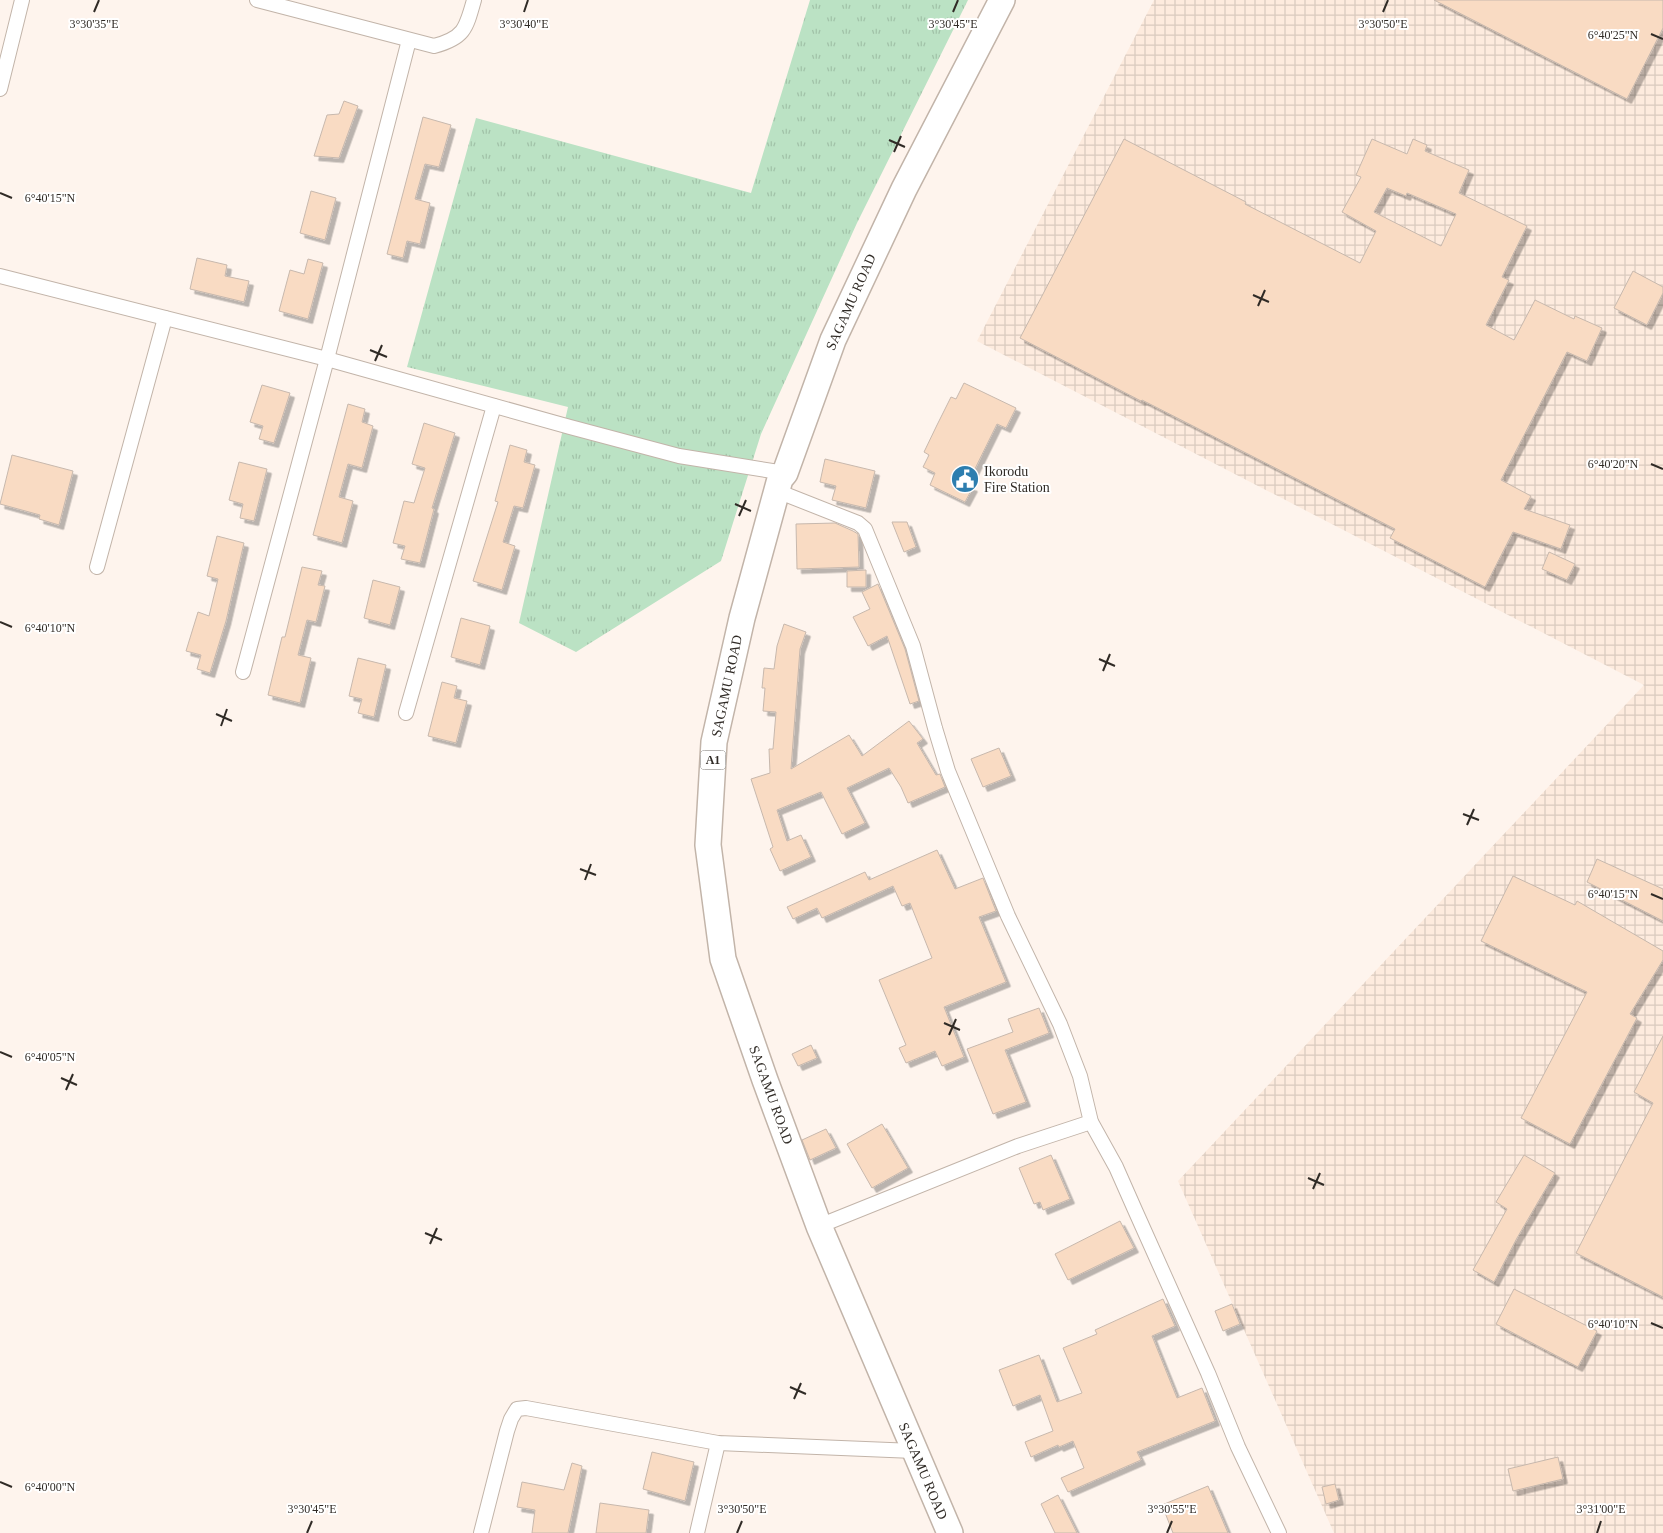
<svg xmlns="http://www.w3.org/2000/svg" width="1663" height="1533" font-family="Georgia,serif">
	<defs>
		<pattern id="industrial-grid" width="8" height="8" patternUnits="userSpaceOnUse" patternTransform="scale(1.25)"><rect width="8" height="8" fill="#fdebde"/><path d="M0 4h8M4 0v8" fill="none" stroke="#d9cabe"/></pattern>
		<pattern id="grass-tufts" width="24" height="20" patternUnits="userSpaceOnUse" patternTransform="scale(1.25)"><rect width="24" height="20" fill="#bbe2c4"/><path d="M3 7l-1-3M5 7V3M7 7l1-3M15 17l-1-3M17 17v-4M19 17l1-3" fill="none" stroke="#a1c2a8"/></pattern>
		<filter id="shadow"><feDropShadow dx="4.5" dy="4.5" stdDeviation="0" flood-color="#0004"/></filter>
	</defs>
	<rect width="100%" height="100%" fill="#fef4ed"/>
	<!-- industrial -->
	<polygon fill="url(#industrial-grid)" points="1154,0 1663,0 1663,1533 1334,1533 1178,1181 1644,685 977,341"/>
	<!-- grass -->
	<polygon fill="url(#grass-tufts)" points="810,0 968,0 857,223 761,434 721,561 576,652 519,623 568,407 407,367 476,118 751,193"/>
	<!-- building -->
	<g fill="#f9dbc3" stroke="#c7b8ad" fill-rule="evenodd" filter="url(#shadow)">
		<polygon points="1434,0 1663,0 1663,28 1627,99"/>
		<polygon points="344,101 358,106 339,158 314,156 327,115 339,114"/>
		<polygon points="423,117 451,125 439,167 425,164 415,199 430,203 420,244 407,241 403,258 387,254"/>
		<path d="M1124,139L1246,202L1245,204L1360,263L1376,231L1342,212L1361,177L1356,175L1372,139L1407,154L1413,139L1427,145L1425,151L1469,170L1459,193L1527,226L1502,277L1509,280L1486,325L1514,340L1535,300L1574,319L1575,316L1602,328L1587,361L1567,352L1501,480L1531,496L1524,509L1570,525L1561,549L1513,532L1485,587L1390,538L1395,529L1142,400L1141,401L1020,338ZM1387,188L1406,196L1407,193L1456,214L1441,246L1374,212Z"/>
		<polygon points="311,191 336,198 325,240 300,233"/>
		<polygon points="197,258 227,265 225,276 249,281 244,302 190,289"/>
		<polygon points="308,259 323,263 308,319 279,311 290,270 304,274"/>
		<polygon points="1633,271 1663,287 1663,293 1647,325 1614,308"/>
		<polygon points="964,383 1016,408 1006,428 997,424 967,485 973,487 965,502 930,485 935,473 923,467 929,455 924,452 937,425 951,397 956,399"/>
		<polygon points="262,385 290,393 274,443 259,439 263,426 250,422"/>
		<polygon points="348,404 365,409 362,422 373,426 362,468 348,464 339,497 353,501 342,543 313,535"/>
		<polygon points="424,423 455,433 432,508 434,509 420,563 401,559 405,546 393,543 404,501 414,503 425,468 412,464"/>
		<polygon points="510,445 527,450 524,462 535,465 523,508 514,506 503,542 515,546 502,590 473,581 498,502 495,501"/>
		<polygon points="12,455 73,471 59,525 39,519 40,515 0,504"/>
		<polygon points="825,459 875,471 866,508 832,500 836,486 820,482"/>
		<polygon points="239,462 267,469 254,521 240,518 243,504 229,500"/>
		<polygon points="892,522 907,522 916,547 904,552"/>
		<polygon points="835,523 853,531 858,534 859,567 797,569 796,524"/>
		<polygon points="217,536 244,543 226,621 210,673 197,669 201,655 186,651 198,612 209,616 218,579 207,576"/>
		<polygon points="1549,552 1575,564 1567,580 1542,569"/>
		<polygon points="302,567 322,571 318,585 325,586 316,622 307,620 298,655 311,658 300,703 268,695 282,637 285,637"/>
		<polygon points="866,570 866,587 847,587 847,571"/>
		<polygon points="373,580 400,587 390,625 364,618"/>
		<polygon points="878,584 905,649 919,701 910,704 887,636 868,646 853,617 870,609 862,592"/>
		<polygon points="461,618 490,626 480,665 451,657"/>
		<polygon points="784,624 806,632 800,649 791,769 849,735 862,756 909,721 923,739 917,743 936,775 940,774 945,787 908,803 901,787 889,768 847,788 865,823 842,834 821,792 777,810 787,841 801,835 811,857 780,871 770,849 773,847 751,779 770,773 769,749 773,749 776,712 763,711 765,688 762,688 764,668 774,669 777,646"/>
		<polygon points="358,658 386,665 374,717 358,713 362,699 349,696"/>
		<polygon points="442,682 457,686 454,698 467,701 456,743 428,736"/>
		<polygon points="999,748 1011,776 983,787 971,759"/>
		<polygon points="937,850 955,889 983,878 996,911 979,917 1006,982 944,1007 964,1057 942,1066 935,1051 906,1063 899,1048 906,1045 879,980 932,958 910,903 902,906 893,886 822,918 817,908 793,919 787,907 865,872 869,880"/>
		<polygon points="1597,859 1663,889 1663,921 1587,882"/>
		<polygon points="1513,876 1575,905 1577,901 1663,951 1663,960 1630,1014 1637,1018 1570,1144 1521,1118 1587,992 1481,941"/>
		<polygon points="1039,1008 1049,1033 1005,1050 1026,1102 993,1114 967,1049 1013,1032 1008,1019"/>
		<polygon points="1663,1036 1663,1297 1576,1253 1653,1103 1634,1092"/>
		<polygon points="811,1045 817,1058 798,1066 792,1054"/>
		<polygon points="882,1124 908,1168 872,1188 847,1144"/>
		<polygon points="826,1129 836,1148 810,1160 802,1140"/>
		<polygon points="1051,1155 1070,1199 1043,1210 1040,1202 1034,1204 1019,1168"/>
		<polygon points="1524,1155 1555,1173 1517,1238 1494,1282 1473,1270 1507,1209 1496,1202"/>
		<polygon points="1120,1221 1134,1248 1068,1280 1055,1254"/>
		<polygon points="1514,1289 1597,1331 1578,1367 1496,1324"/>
		<polygon points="1163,1299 1175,1326 1152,1336 1177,1398 1202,1388 1215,1421 1137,1452 1141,1460 1068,1492 1061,1478 1084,1468 1073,1441 1059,1447 1058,1445 1031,1457 1025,1442 1053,1431 1040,1395 1013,1406 999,1370 1039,1355 1057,1402 1082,1393 1063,1348 1097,1334 1095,1330"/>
		<polygon points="1232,1304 1240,1324 1223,1331 1215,1311"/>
		<polygon points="652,1452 694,1462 685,1501 643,1489"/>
		<polygon points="1558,1457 1563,1479 1513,1491 1508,1469"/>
		<polygon points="572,1463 582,1466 568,1533 532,1533 535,1510 517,1507 522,1482 564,1490"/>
		<polygon points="1335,1484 1339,1500 1326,1504 1322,1487"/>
		<polygon points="1208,1486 1228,1533 1173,1533 1162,1505"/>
		<polygon points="1058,1495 1077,1533 1055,1533 1041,1504"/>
		<polygon points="600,1503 649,1510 646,1533 596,1533"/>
	</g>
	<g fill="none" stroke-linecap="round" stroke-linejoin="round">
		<defs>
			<g id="street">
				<path d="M257,0L434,46C464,38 466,29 474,0"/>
				<polyline points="0,89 22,0"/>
				<polyline points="0,276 327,359 570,427 679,456 785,473"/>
				<polyline points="777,491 858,523 865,529 913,646 935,728 948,771 1008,916 1060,1024 1080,1076 1091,1122 1116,1167 1135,1210 1208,1373 1238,1447 1279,1533"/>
				<polyline points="97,567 165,318"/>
				<polyline points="243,672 327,359 409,40"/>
				<polyline points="406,713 494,406"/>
				<polyline points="819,1226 1018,1146 1091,1122"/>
				<polyline points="481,1533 507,1431 511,1419 517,1409 526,1408 718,1443 914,1451"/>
				<polyline points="697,1533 718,1443"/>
			</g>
			<polyline id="highway" points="950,1533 819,1226 765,1080 723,959 708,845 714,742 742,618 780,479 785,473 833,340 904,189 1002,0"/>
		</defs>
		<!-- street casing -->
		<use href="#street" stroke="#c2b4a9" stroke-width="16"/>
		<!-- highway casing -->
		<use href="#highway" stroke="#c2b4a9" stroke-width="28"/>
		<!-- street -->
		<use href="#street" stroke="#fff" stroke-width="14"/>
		<!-- highway -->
		<use href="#highway" stroke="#fff" stroke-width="25"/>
	</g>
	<!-- ticks -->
	<path fill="none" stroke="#302b26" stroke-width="2" d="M94,12L99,0M524,12L528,0M953,12L958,0M1383,12L1388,0M1651,34L1663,39M889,140L905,147M894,152L901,136M0,193L12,198M1253,295L1269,302M1258,306L1265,290M370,350L387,357M375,361L382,345M1651,464L1663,469M735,504L751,511M739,516L746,500M0,622L12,627M1099,659L1115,666M1103,671L1110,654M216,714L232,721M221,726L227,709M1463,814L1479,820M1467,825L1474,809M580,869L596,875M585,880L591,864M1651,894L1663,899M944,1023L960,1030M949,1035L956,1019M0,1052L12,1057M61,1078L77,1085M66,1090L73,1074M1308,1178L1324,1185M1313,1189L1320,1173M425,1233L442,1240M430,1244L437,1228M1651,1323L1663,1328M790,1387L806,1394M794,1399L801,1383M0,1482L12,1487M307,1533L312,1521M737,1533L742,1521M1167,1533L1172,1521M1597,1533L1601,1521"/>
	<!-- icons -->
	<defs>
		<symbol id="civic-disc" viewBox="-11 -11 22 22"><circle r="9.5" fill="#2d7eaf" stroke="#fff"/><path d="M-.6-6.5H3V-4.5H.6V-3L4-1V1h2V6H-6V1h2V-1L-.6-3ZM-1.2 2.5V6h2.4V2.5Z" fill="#fff"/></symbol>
	</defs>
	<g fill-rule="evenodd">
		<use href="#civic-disc" x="949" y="463" width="32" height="32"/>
	</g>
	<g text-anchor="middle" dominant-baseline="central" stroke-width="4" stroke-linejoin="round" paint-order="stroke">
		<!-- shield labels -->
		<rect fill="#fff" stroke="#6e6b67" stroke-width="1" x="700.5" y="750.5" width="25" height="19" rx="4"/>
		<g font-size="12" font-weight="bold" fill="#302b26">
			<text x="713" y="760">A1</text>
		</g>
		<!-- street labels -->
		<g font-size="14" fill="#302b26" stroke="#fff">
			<text transform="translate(851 302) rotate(-66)">SAGAMU ROAD</text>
			<text transform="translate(727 686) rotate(-78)">SAGAMU ROAD</text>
			<text transform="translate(771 1095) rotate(70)">SAGAMU ROAD</text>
			<text transform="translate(923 1471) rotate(67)">SAGAMU ROAD</text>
		</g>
		<!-- poi labels -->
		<g font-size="14" fill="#302b26" stroke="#fff" text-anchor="start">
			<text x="984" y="471">Ikorodu<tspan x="984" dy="16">Fire Station</tspan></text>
		</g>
	</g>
	<g font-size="12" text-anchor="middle" fill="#302b26" stroke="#fff" stroke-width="4" stroke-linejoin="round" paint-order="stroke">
		<text x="94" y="28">3°30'35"E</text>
		<text x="524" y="28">3°30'40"E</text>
		<text x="953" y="28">3°30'45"E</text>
		<text x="1383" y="28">3°30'50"E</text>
		<text x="1613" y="39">6°40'25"N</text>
		<text x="50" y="202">6°40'15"N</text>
		<text x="1613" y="468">6°40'20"N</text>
		<text x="50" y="632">6°40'10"N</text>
		<text x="1613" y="898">6°40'15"N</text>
		<text x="50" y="1061">6°40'05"N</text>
		<text x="1613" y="1328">6°40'10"N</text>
		<text x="50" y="1491">6°40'00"N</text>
		<text x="312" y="1513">3°30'45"E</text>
		<text x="742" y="1513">3°30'50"E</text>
		<text x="1172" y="1513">3°30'55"E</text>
		<text x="1601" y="1513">3°31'00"E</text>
	</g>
</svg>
